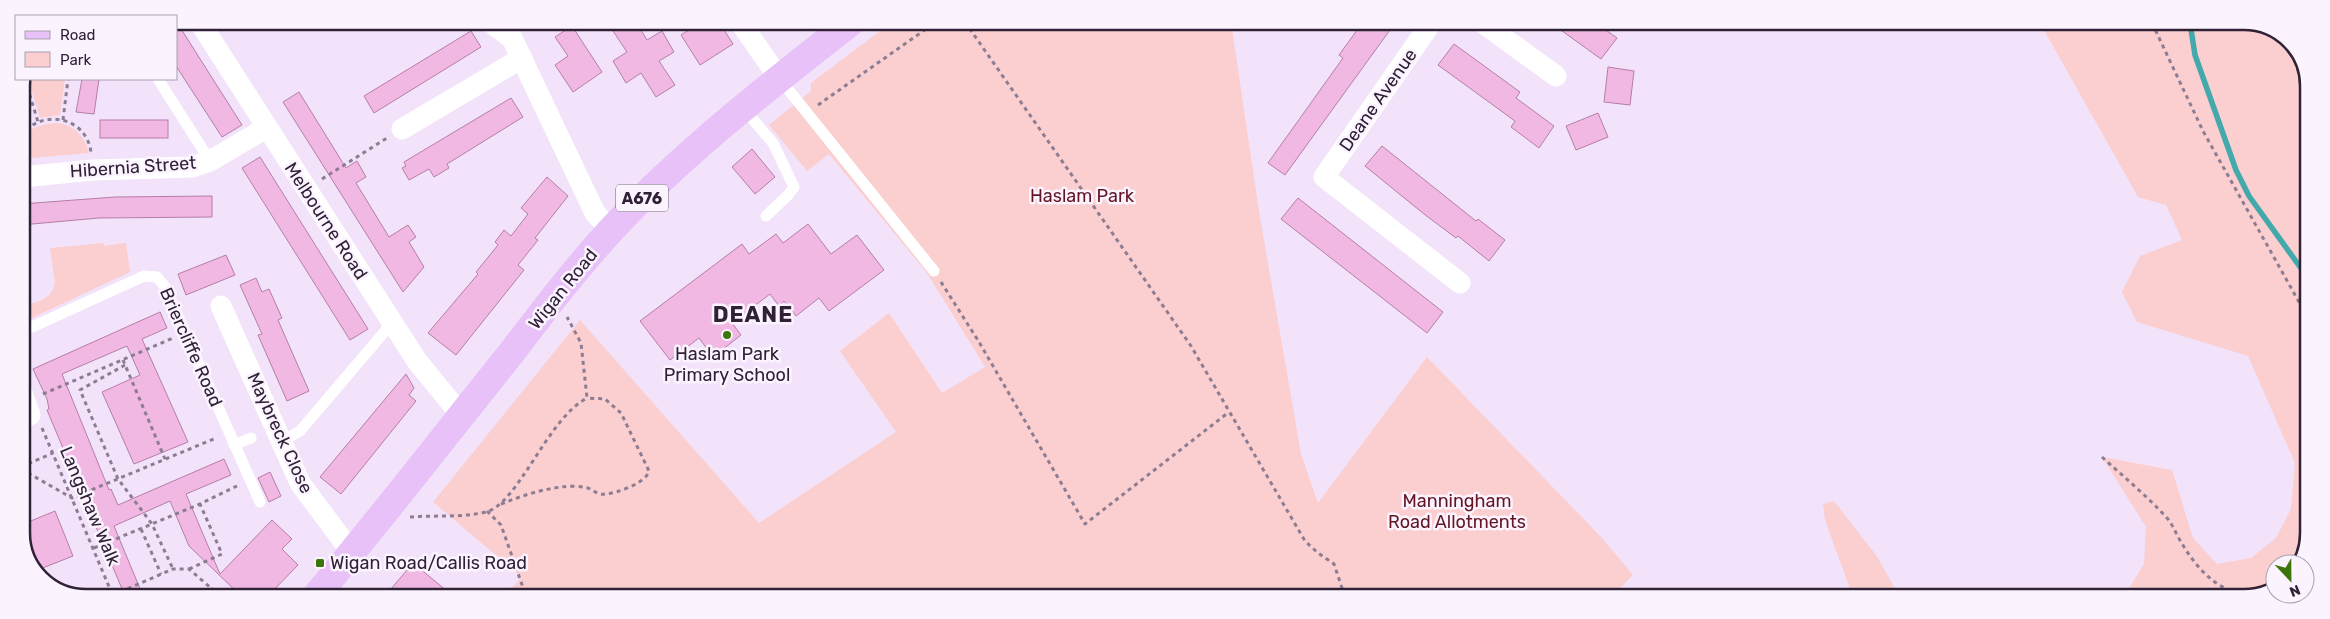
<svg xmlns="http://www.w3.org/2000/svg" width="2330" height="619" font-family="Rubik,sans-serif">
	<rect width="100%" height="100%" fill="#f3e3fa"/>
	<!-- green -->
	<g fill="#fbcecf">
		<polygon points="892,22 1231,22 1259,211 1301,454 1318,503 1427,357 1602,538 1633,575 1611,597 504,596 522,577 433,502 580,320 759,523 896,432 840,351 889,313 942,393 985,367 927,273 829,154 807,171 769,125 811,91 811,83"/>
		<polygon points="2040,23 2261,23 2293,43 2309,81 2307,550 2297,564 2275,564 2275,587 2244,598 2123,598 2144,564 2146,527 2102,457 2172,470 2193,538 2217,564 2251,558 2276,538 2291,509 2295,463 2248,356 2137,322 2122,292 2140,256 2182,240 2166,205 2138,197"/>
		<polygon points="28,79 65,79 60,115 40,118"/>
		<path d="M57,123C74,125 85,136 89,153L21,159C21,132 30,125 57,123Z"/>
		<path d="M104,243V246L126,243L130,272L21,323V305C36,303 52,300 55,283L50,248Z"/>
		<polygon points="1834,501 1876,555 1900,597 1853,597 1825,520 1823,504"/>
	</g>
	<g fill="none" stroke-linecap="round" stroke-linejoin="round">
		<!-- stream -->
		<polyline stroke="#44a9aa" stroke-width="5.5" points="2190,23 2195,55 2236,170 2249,196 2308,278"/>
	</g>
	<!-- building -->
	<g fill="#f1b8e3" stroke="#b47ea7">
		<polygon points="176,21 242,125 222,137 176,66"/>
		<polygon points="607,22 636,22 647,40 662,31 674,52 659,61 675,85 656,97 641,73 626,83 613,61 627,52"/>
		<polygon points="701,22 719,22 733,44 700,65 681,35"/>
		<polygon points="1363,22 1395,23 1285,175 1268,163 1343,58 1339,55"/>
		<polygon points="1551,23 1596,23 1617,38 1601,59"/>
		<polygon points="572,26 602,72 573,92 555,65 568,56 555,37"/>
		<polygon points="471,31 481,47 374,113 364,96"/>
		<polygon points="1454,44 1520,92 1516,98 1554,126 1539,148 1511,127 1515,121 1438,65"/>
		<polygon points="1608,67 1634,71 1630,105 1604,102"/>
		<polygon points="82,79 99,79 94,114 76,112"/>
		<polygon points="299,92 346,168 357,161 366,177 356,183 389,237 408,225 416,237 409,242 424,267 403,292 283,102"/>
		<polygon points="511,98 523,117 447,164 449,168 434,177 429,169 409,180 402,168 406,166 404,162"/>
		<polygon points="1598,113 1608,137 1576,150 1566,126"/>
		<rect x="100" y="120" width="68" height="18"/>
		<polygon points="1382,146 1476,221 1478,219 1505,240 1489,261 1458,236 1456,238 1424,214 1365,166"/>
		<polygon points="752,149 775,177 755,194 732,167"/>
		<polygon points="260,157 368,329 350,340 242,168"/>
		<polygon points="547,177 568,196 535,238 538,240 518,265 524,270 456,355 428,333 478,274 476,272 498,245 495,242 504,230 511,236 528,214 521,208"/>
		<polygon points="212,196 212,217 99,218 21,225 21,204 115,197"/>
		<polygon points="1298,198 1443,312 1427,333 1281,219"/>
		<polygon points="808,224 831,254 857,235 884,270 829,311 819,298 796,316 784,301 779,306 770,294 732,323 741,335 713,357 699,338 670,360 640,321 742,244 749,254 776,234 783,243"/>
		<polygon points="226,255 235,275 186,295 178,274"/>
		<polygon points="256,278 262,292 269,289 282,318 278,320 309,391 287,401 258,335 262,334 240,285"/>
		<polygon points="160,312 167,328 142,339 188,442 134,464 102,392 140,375 127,346 62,374 109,490 111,489 118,505 224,459 231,475 186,494 220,574 272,520 292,539 282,549 298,565 268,596 241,596 189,546 170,501 114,526 143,596 125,596 47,410 49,409 47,399 33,369"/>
		<polygon points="406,374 414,388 409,395 416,401 341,494 320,477"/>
		<polygon points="270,472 281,496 269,502 258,478"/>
		<polygon points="55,511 73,556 35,571 21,538 21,525"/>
		<polygon points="413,563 453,596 385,596"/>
	</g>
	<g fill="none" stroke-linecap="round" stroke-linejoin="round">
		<!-- path -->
		<g stroke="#8c7d92" stroke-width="3" stroke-dasharray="4 4" stroke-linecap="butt">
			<polyline points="965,22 1191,346 1305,541 1318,553 1334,564 1345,597"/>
			<polyline points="2152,23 2203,131 2308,318"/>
			<polyline points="1185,24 1188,22"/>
			<polyline points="25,79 38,122"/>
			<polyline points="818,105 936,22"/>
			<polyline points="63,120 68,79"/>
			<path d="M21,136C41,108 86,116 91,152"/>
			<polyline points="322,179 387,138"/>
			<polyline points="941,282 979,342 1085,524 1229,412"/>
			<polyline points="123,360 165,459"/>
			<polyline points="125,365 80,390 118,479 152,524 173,569"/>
			<polyline points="43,394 173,338"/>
			<polyline points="42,428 113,596"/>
			<path d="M2102,457C2124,477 2147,496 2167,518C2173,525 2176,534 2181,542C2197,569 2218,593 2251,595"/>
			<polyline points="21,467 53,453"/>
			<polyline points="21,469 72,498 216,438"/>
			<path d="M501,504C521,496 539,490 561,487C569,486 580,486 588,488C594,491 599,495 606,494C617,493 646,483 649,471L621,413L605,399L587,398"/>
			<polyline points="487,511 501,525 526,596"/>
			<path d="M410,517C435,515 460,518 486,512C519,503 547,419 587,398L581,343L567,317"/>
			<polyline points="141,529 161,574"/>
			<polyline points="94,548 200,504 237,486"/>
			<polyline points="189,569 222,554 200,504"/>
			<polyline points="113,595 173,569 189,569 212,589"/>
			<polyline points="206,596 212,589 219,596"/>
		</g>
		<!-- lane -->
		<g stroke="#fff" stroke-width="11">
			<polyline points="482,22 513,46"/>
			<polyline points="779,78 934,271"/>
			<polyline points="158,79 210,161"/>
			<polyline points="743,108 773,143 794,187 788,195 766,216"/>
			<polyline points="21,332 144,276 157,277 165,287 260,502"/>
			<polyline points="282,441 300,431 392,323"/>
			<polyline points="234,445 251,438"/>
		</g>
		<!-- street -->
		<g stroke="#fff" stroke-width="21">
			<polyline points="199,21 417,361 461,415"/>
			<polyline points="509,22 511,36 595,213 611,230"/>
			<polyline points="740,22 779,78"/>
			<polyline points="1431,23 1324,177 1460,283"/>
			<polyline points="1483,23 1556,76"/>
			<polyline points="402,129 522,58"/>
			<polyline points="21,177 94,170 192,167 210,161 266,128"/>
			<polyline points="221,306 300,483 352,553"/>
			<polyline points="21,390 30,415"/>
		</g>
		<!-- primary -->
		<path stroke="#e7c1f7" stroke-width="28" d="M316,596C383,516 447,433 512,352C544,310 576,268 612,229C684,152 768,87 851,22"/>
	</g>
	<!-- markers -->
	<g fill="#3c760b" stroke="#fbf4ff" stroke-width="2">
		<circle cx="727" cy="335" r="5"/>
		<rect x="315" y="558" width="10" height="10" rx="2.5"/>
	</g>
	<g text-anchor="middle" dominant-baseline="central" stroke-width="5" stroke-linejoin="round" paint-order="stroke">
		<!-- shield labels -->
		<rect fill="#fbf4ff" stroke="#6d6072" stroke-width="1" x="616" y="184.5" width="52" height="27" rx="4"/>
		<g font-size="16" font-weight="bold" fill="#302136">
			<text x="642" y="198">A676</text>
		</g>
		<!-- street labels -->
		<g font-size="18" fill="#302136" stroke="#fbf4ff">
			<text transform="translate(1378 100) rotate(-55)">Deane Avenue</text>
			<text transform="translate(133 167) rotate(-4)">Hibernia Street</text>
			<text transform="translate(326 221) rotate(57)">Melbourne Road</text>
			<text transform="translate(563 289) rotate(-51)">Wigan Road</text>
			<text transform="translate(191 347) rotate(66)">Briercliffe Road</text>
			<text transform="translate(280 433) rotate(65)">Maybreck Close</text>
			<text transform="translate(90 506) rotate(67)">Langshaw Walk</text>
		</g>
		<!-- park labels -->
		<g font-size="18" fill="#631523" stroke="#fbf4ff">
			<text x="1082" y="196">Haslam Park</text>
			<text x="1457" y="501">Manningham<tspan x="1457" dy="21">Road Allotments</tspan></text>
		</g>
		<!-- poi labels -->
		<g font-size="18" fill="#302136" stroke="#fbf4ff">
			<text x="727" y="354">Haslam Park<tspan x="727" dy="21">Primary School</tspan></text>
			<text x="330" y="563" text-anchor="start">Wigan Road/Callis Road</text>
		</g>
		<!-- district labels -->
		<g font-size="22" font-weight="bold" letter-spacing="1" fill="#302136" stroke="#fbf4ff">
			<text x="753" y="314">DEANE</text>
		</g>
	</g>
	<!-- crop -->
	<path d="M0 0H2330V619H0ZM86 30H2244A56 56 0 0 1 2300 86V533A56 56 0 0 1 2244 589H86A56 56 0 0 1 30 533V86A56 56 0 0 1 86 30Z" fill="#fbf4ff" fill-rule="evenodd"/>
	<path fill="none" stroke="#302136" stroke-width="2.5" d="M86 30H2244A56 56 0 0 1 2300 86V533A56 56 0 0 1 2244 589H86A56 56 0 0 1 30 533V86A56 56 0 0 1 86 30Z"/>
	<!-- legend -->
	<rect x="15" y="15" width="162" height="65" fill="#fbf4ff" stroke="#aaa0af"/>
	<rect x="25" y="31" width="25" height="8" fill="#e7c1f7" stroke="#aaa0af"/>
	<text x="60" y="40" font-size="15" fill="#302136">Road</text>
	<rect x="25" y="52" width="25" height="15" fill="#fbcecf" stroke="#aaa0af"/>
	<text x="60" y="65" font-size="15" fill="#302136">Park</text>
	<!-- north arrow -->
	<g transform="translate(2290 579) rotate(158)"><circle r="24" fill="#fbf4ff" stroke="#aaa0af"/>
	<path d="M0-4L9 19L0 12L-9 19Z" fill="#3c760b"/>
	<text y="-8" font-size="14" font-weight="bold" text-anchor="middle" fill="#302136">N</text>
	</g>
</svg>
